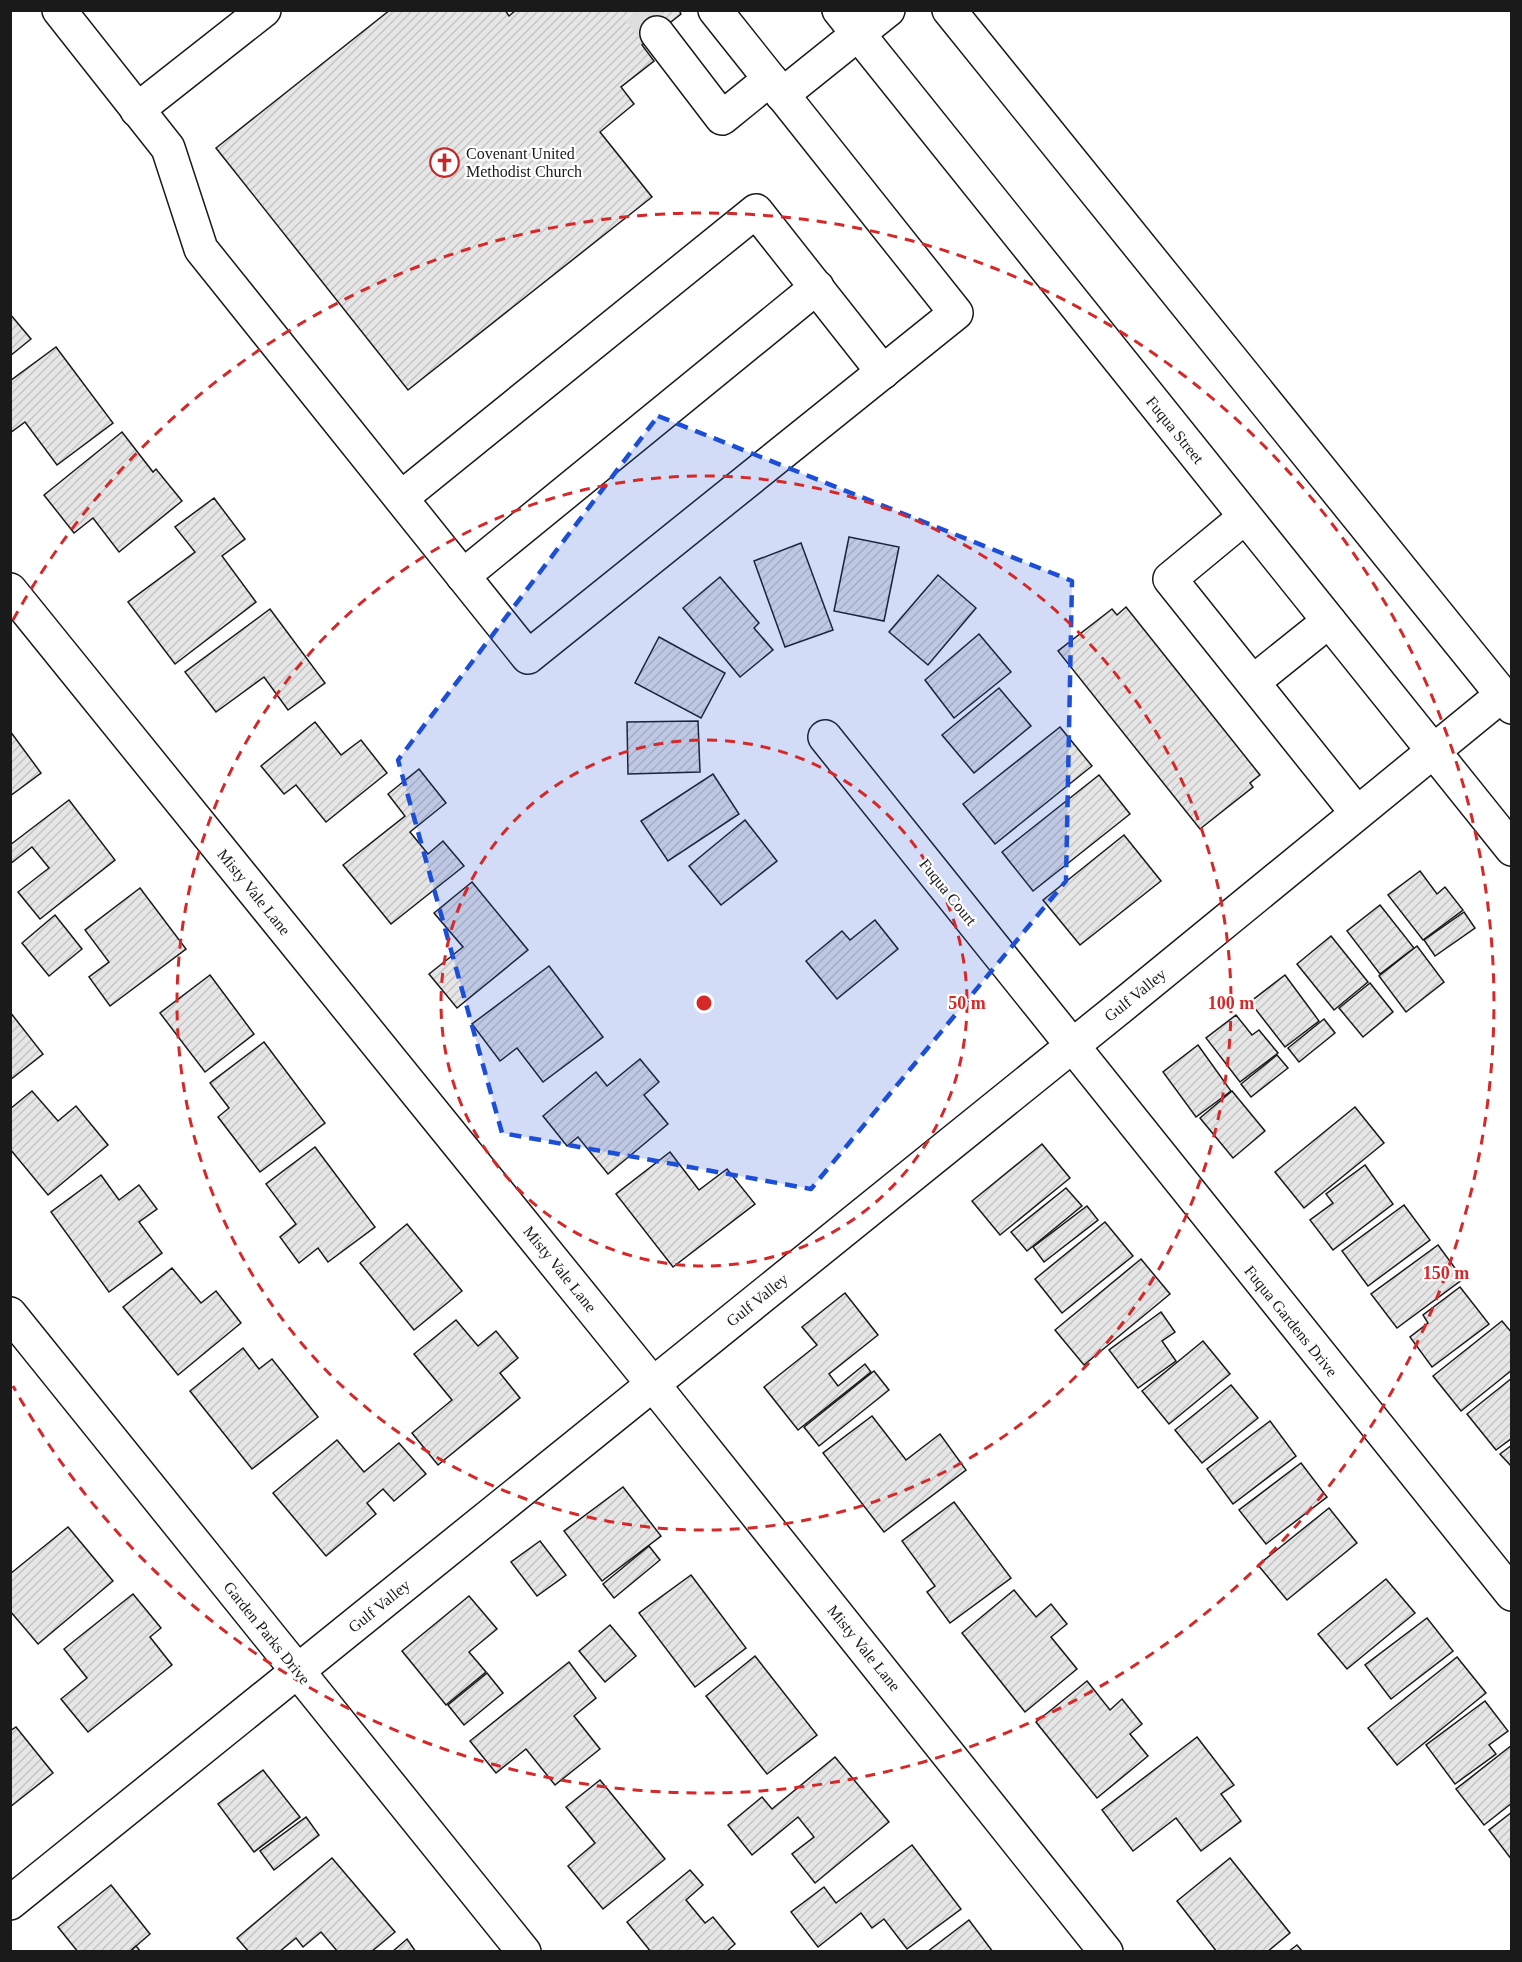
<svg xmlns="http://www.w3.org/2000/svg" width="1522" height="1962" font-family="'Times New Roman',serif">
	<defs>
		<pattern id="building-hatch" width="6" height="6" patternUnits="userSpaceOnUse" patternTransform="scale(1.5)"><rect width="6" height="6" fill="#e6e6e6"/><path d="M-1 1l2-2M0 6l6-6M5 7l2-2" fill="none" stroke="#c5c5c5"/></pattern>
	</defs>
	<rect width="100%" height="100%" fill="#fff"/>
	<!-- building -->
	<g fill="url(#building-hatch)" stroke="#1a1a1a" stroke-width="1.5">
		<polygon points="390,10 505,10 509,16 516,10 679,10 681,14 642,45 654,61 621,87 634,104 600,132 652,197 408,390 216,148"/>
		<polygon points="10,314 31,339 10,356"/>
		<polygon points="56,347 113,423 57,465 25,422 10,433 10,381"/>
		<polygon points="122,432 153,472 156,469 182,501 119,552 93,518 74,533 44,495"/>
		<polygon points="214,498 245,539 222,556 256,602 175,664 128,602 195,552 175,527"/>
		<polygon points="849,537 899,547 884,621 834,611"/>
		<polygon points="801,543 833,630 785,647 754,561"/>
		<polygon points="938,575 976,608 928,665 889,632"/>
		<polygon points="720,577 759,623 754,628 773,650 740,677 683,608"/>
		<polygon points="1126,607 1260,775 1250,783 1253,787 1200,829 1058,651 1112,609 1117,615"/>
		<polygon points="270,609 325,683 288,710 264,677 216,712 185,672"/>
		<polygon points="979,634 1011,672 954,718 925,680"/>
		<polygon points="659,637 725,673 701,718 635,683"/>
		<polygon points="999,688 1031,726 974,773 942,735"/>
		<polygon points="698,721 700,772 628,774 627,722"/>
		<polygon points="315,722 341,755 361,740 387,773 326,822 296,785 284,794 261,766"/>
		<polygon points="1060,727 1092,766 995,844 963,804"/>
		<polygon points="10,731 41,773 10,796"/>
		<polygon points="419,769 446,803 410,832 428,854 443,841 464,866 391,924 343,865 405,816 388,794"/>
		<polygon points="713,774 739,814 668,861 641,821"/>
		<polygon points="1099,775 1130,814 1033,891 1002,852"/>
		<polygon points="69,800 115,860 40,919 18,892 49,868 32,847 10,864 10,845"/>
		<polygon points="745,820 777,861 721,905 689,866"/>
		<polygon points="1124,835 1161,881 1080,945 1043,900"/>
		<polygon points="1420,871 1437,894 1445,887 1463,910 1423,940 1388,895"/>
		<polygon points="472,882 528,950 457,1008 429,974 463,947 434,913"/>
		<polygon points="140,888 186,949 110,1006 89,977 109,962 85,930"/>
		<polygon points="1380,905 1414,948 1380,974 1347,931"/>
		<polygon points="1464,912 1475,928 1435,956 1424,940"/>
		<polygon points="55,915 82,949 49,976 22,943"/>
		<polygon points="875,920 898,949 837,999 806,961 842,931 850,940"/>
		<polygon points="1331,936 1368,982 1334,1010 1297,964"/>
		<polygon points="1417,946 1444,982 1406,1012 1379,976"/>
		<polygon points="549,966 603,1037 543,1082 517,1048 500,1061 472,1024"/>
		<polygon points="210,975 254,1034 205,1072 160,1013"/>
		<polygon points="1285,975 1319,1021 1285,1047 1250,1002"/>
		<polygon points="1370,983 1393,1012 1363,1037 1339,1008"/>
		<polygon points="10,1012 43,1054 10,1080"/>
		<polygon points="1236,1015 1252,1035 1259,1030 1278,1053 1240,1082 1206,1038"/>
		<polygon points="1324,1019 1335,1033 1299,1062 1288,1048"/>
		<polygon points="264,1042 325,1123 260,1172 218,1117 229,1108 210,1083"/>
		<polygon points="1198,1045 1231,1091 1196,1117 1163,1072"/>
		<polygon points="1277,1055 1288,1068 1251,1097 1241,1084"/>
		<polygon points="640,1059 659,1082 644,1095 668,1124 608,1174 578,1137 567,1146 543,1116 596,1072 607,1086"/>
		<polygon points="32,1091 58,1121 76,1106 108,1145 48,1195 10,1149 10,1109"/>
		<polygon points="1232,1091 1265,1131 1233,1158 1200,1118"/>
		<polygon points="1355,1107 1384,1143 1304,1208 1275,1172"/>
		<polygon points="1042,1144 1070,1178 1000,1235 972,1201"/>
		<polygon points="315,1147 375,1227 328,1262 318,1248 299,1263 280,1237 296,1224 266,1184"/>
		<polygon points="670,1152 699,1190 727,1169 755,1204 673,1267 616,1194"/>
		<polygon points="1365,1165 1393,1204 1333,1250 1310,1220 1333,1203 1326,1194"/>
		<polygon points="101,1175 119,1200 139,1185 157,1209 139,1222 162,1253 109,1292 51,1212"/>
		<polygon points="1066,1188 1082,1206 1027,1251 1011,1232"/>
		<polygon points="1404,1205 1430,1240 1368,1286 1342,1251"/>
		<polygon points="1087,1206 1098,1220 1044,1262 1033,1247"/>
		<polygon points="1105,1222 1133,1256 1062,1313 1035,1279"/>
		<polygon points="407,1224 462,1291 414,1330 360,1263"/>
		<polygon points="1438,1245 1463,1279 1397,1328 1371,1294"/>
		<polygon points="1141,1259 1170,1294 1084,1365 1055,1330"/>
		<polygon points="172,1268 201,1303 216,1291 241,1323 178,1375 123,1307"/>
		<polygon points="1460,1287 1489,1324 1432,1367 1410,1337 1428,1323 1423,1315"/>
		<polygon points="845,1293 878,1335 829,1374 838,1386 865,1364 871,1372 798,1430 764,1387 817,1345 802,1327"/>
		<polygon points="1161,1312 1175,1332 1162,1341 1176,1361 1138,1388 1109,1350"/>
		<polygon points="456,1320 478,1346 496,1331 518,1358 500,1373 520,1398 438,1465 412,1433 452,1400 414,1354"/>
		<polygon points="1502,1321 1512,1333 1512,1370 1461,1411 1433,1376"/>
		<polygon points="1203,1341 1230,1374 1169,1424 1142,1391"/>
		<polygon points="243,1348 259,1369 272,1359 318,1417 252,1469 190,1391"/>
		<polygon points="874,1371 889,1390 819,1446 804,1427"/>
		<polygon points="1512,1378 1512,1438 1496,1450 1467,1414"/>
		<polygon points="1231,1385 1258,1418 1202,1463 1175,1430"/>
		<polygon points="872,1416 906,1460 940,1434 966,1470 884,1532 823,1453"/>
		<polygon points="1270,1421 1296,1456 1233,1504 1207,1469"/>
		<polygon points="337,1440 364,1472 399,1443 426,1474 394,1501 383,1489 367,1503 376,1514 326,1556 273,1493"/>
		<polygon points="1512,1445 1512,1467 1500,1454"/>
		<polygon points="1301,1463 1327,1497 1266,1544 1239,1510"/>
		<polygon points="623,1487 661,1536 602,1581 564,1531"/>
		<polygon points="954,1502 1011,1578 950,1623 927,1592 935,1586 902,1541"/>
		<polygon points="1329,1508 1357,1543 1287,1600 1258,1565"/>
		<polygon points="68,1527 113,1581 38,1644 10,1611 10,1574"/>
		<polygon points="540,1541 566,1575 537,1596 511,1562"/>
		<polygon points="649,1546 660,1560 614,1598 603,1584"/>
		<polygon points="691,1575 746,1648 695,1687 639,1613"/>
		<polygon points="1386,1579 1415,1613 1347,1669 1318,1634"/>
		<polygon points="1014,1590 1036,1617 1051,1604 1067,1624 1051,1637 1077,1669 1025,1712 962,1633"/>
		<polygon points="133,1594 161,1628 150,1637 172,1665 88,1732 61,1699 87,1678 64,1649"/>
		<polygon points="469,1596 497,1629 469,1652 486,1672 446,1705 402,1651"/>
		<polygon points="1427,1618 1453,1651 1391,1699 1365,1665"/>
		<polygon points="610,1625 636,1656 605,1682 579,1651"/>
		<polygon points="755,1656 817,1735 767,1774 706,1696"/>
		<polygon points="1457,1657 1486,1693 1397,1765 1368,1728"/>
		<polygon points="569,1662 596,1698 574,1716 600,1749 555,1785 526,1749 496,1773 470,1741"/>
		<polygon points="487,1673 503,1693 464,1725 448,1705"/>
		<polygon points="1087,1681 1110,1710 1122,1699 1142,1724 1130,1734 1148,1756 1097,1798 1036,1722"/>
		<polygon points="1485,1701 1508,1731 1489,1745 1496,1754 1455,1784 1426,1745"/>
		<polygon points="16,1727 53,1773 10,1807 10,1731"/>
		<polygon points="1197,1737 1234,1785 1221,1794 1241,1821 1201,1851 1176,1818 1133,1851 1102,1810"/>
		<polygon points="1512,1745 1512,1803 1484,1825 1456,1789"/>
		<polygon points="835,1757 889,1822 815,1883 792,1854 814,1837 798,1817 752,1855 728,1825 762,1797 772,1809"/>
		<polygon points="263,1770 300,1817 254,1852 218,1804"/>
		<polygon points="600,1780 665,1859 603,1909 568,1866 595,1843 566,1807"/>
		<polygon points="1512,1812 1512,1860 1489,1830"/>
		<polygon points="306,1817 319,1835 274,1870 260,1851"/>
		<polygon points="912,1845 961,1909 907,1949 884,1919 872,1928 861,1913 818,1947 791,1912 824,1887 836,1903"/>
		<polygon points="332,1858 395,1932 371,1952 338,1952 321,1932 303,1947 296,1938 279,1952 249,1952 237,1938"/>
		<polygon points="1230,1858 1290,1933 1267,1952 1217,1952 1177,1901"/>
		<polygon points="690,1870 703,1885 686,1900 705,1923 713,1917 735,1944 726,1952 651,1952 627,1922"/>
		<polygon points="111,1885 150,1934 129,1952 78,1952 58,1927"/>
		<polygon points="969,1920 993,1952 927,1952"/>
		<polygon points="407,1939 416,1952 392,1952"/>
		<polygon points="1297,1945 1303,1952 1288,1952"/>
		<polygon points="136,1946 141,1952 130,1952"/>
	</g>
	<g fill="none" stroke-linecap="round" stroke-linejoin="round">
		<!-- minor-tunnel -->
		<polyline stroke="#ddd" stroke-width="33" stroke-dasharray="33 16" stroke-linecap="butt" points="638,10 657,33"/>
		<defs>
			<g id="minor">
				<polyline points="59,10 168,148 201,249 528,657 956,313 715,10"/>
				<polyline points="657,33 722,118 770,79"/>
				<polyline points="782,95 888,10"/>
				<polyline points="137,110 264,10"/>
				<polyline points="401,498 756,211 883,372"/>
				<polyline points="1245,517 1170,579 1357,813"/>
				<polyline points="463,576 817,287"/>
				<polyline points="10,590 652,1383 1106,1952"/>
				<polyline points="1253,682 1329,621"/>
				<polyline points="825,737 1512,1594"/>
				<polyline points="10,1314 524,1952"/>
				<polyline points="10,1903 1129,1000 1502,695"/>
			</g>
			<g id="major">
				<polyline points="839,10 1512,849"/>
				<polyline points="949,10 1512,707"/>
			</g>
		</defs>
		<!-- minor casing -->
		<use href="#minor" stroke="#1a1a1a" stroke-width="36"/>
		<!-- major casing -->
		<use href="#major" stroke="#1a1a1a" stroke-width="36"/>
		<!-- minor -->
		<use href="#minor" stroke="#fff" stroke-width="33"/>
		<!-- major -->
		<use href="#major" stroke="#fff" stroke-width="33"/>
	</g>
	<!-- marked area -->
	<path fill="#1d4ed8" fill-opacity="0.2" stroke="#1d4ed8" stroke-width="4.5" stroke-dasharray="12 8" stroke-linejoin="round" d="M658,416L1072,581L1066,881L811,1189L502,1133L398,760Z"/>
	<!-- distance rings -->
	<g fill="none" stroke="#d62828" stroke-width="3" stroke-dasharray="10 8">
		<circle cx="704" cy="1003" r="263"/>
		<circle cx="704" cy="1003" r="527"/>
		<path d="M13 620A790 790 0 1 1 13 1386"/>
	</g>
	<!-- icons -->
	<defs>
		<symbol id="church-ring" viewBox="-11 -11 22 22"><circle r="9.5" fill="#fff" stroke="#c62828" stroke-width="1.5"/><path d="M-1.2-6h2.4v3.5h3.3v2.4h-3.3V6h-2.4V-.1h-3.3v-2.4h3.3Z" fill="#c62828"/></symbol>
	</defs>
	<g fill-rule="evenodd">
		<use href="#church-ring" x="428" y="146" width="33" height="33"/>
	</g>
	<g text-anchor="middle" dominant-baseline="central" stroke-width="4.5" stroke-linejoin="round" paint-order="stroke">
		<!-- poi labels -->
		<g font-size="16" fill="#1a1a1a" stroke="#fff" text-anchor="start">
			<text x="466" y="153">Covenant United<tspan x="466" dy="18">Methodist Church</tspan></text>
		</g>
		<!-- street labels -->
		<g font-size="16" fill="#1a1a1a" stroke="#fff">
			<text transform="translate(1175 430) rotate(51)">Fuqua Street</text>
			<text transform="translate(254 892) rotate(51)">Misty Vale Lane</text>
			<text transform="translate(948 892) rotate(51)">Fuqua Court</text>
			<text transform="translate(1135 995) rotate(-39)">Gulf Valley</text>
			<text transform="translate(560 1269) rotate(51)">Misty Vale Lane</text>
			<text transform="translate(757 1300) rotate(-39)">Gulf Valley</text>
			<text transform="translate(1291 1321) rotate(51)">Fuqua Gardens Drive</text>
			<text transform="translate(379 1606) rotate(-39)">Gulf Valley</text>
			<text transform="translate(267 1633) rotate(51)">Garden Parks Drive</text>
			<text transform="translate(864 1648) rotate(51)">Misty Vale Lane</text>
		</g>
	</g>
	<circle cx="704" cy="1003" r="9" fill="#d62828" stroke="#fff" stroke-width="3"/>
	<g font-size="18" text-anchor="middle" font-weight="bold" fill="#d62828" stroke="#fff" stroke-width="4.5" stroke-linejoin="round" paint-order="stroke">
		<text x="967" y="1009">50 m</text>
		<text x="1231" y="1009">100 m</text>
		<text x="1446" y="1279">150 m</text>
	</g>
	<!-- border -->
	<rect width="1522" height="1962" fill="none" stroke="#1a1a1a" stroke-width="24"/>
</svg>
